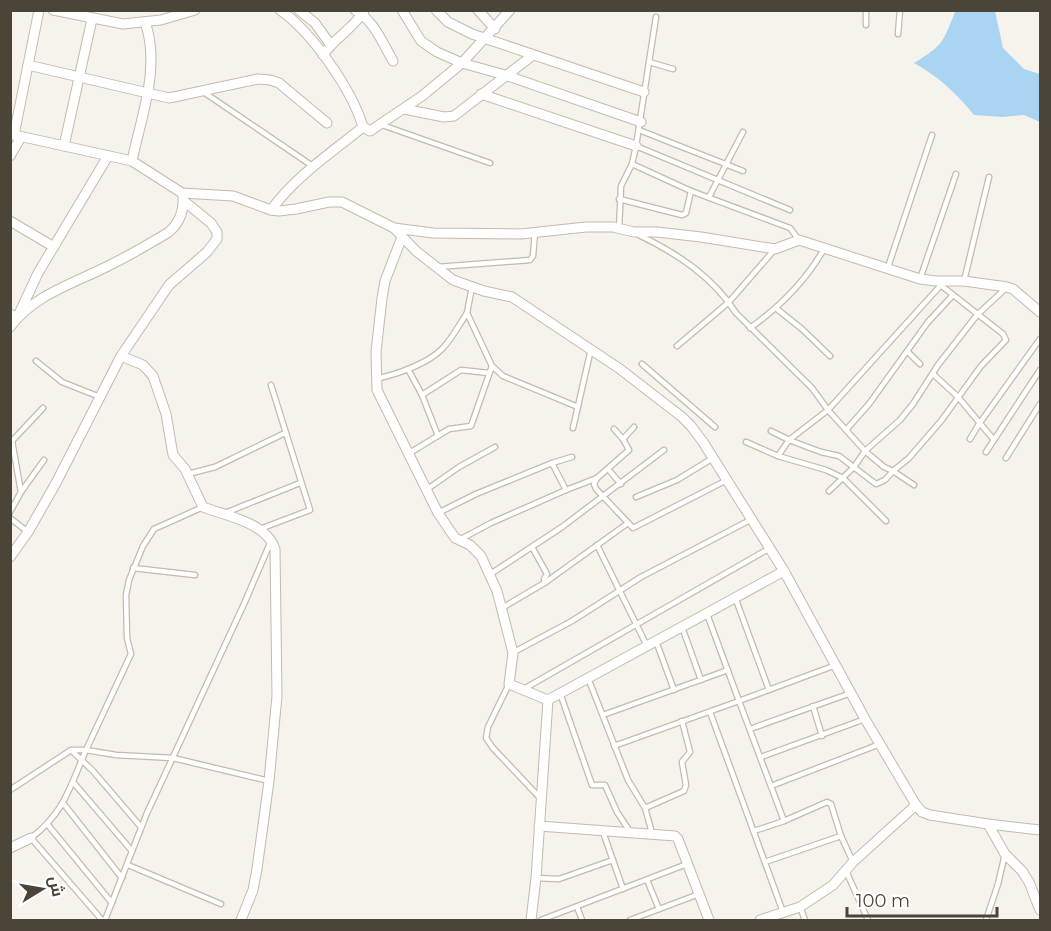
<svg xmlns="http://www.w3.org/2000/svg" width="1051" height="931" font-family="Montserrat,Cairo,sans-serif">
	<rect width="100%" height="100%" fill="#f6f3ec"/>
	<!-- water -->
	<path fill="#a9d4f2" d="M956,10L995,11L1003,48L1024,69L1040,74V122L1024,115L1003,117L974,115C956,93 939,77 914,63C945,44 942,43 956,10Z"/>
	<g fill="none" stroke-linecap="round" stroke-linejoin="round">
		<defs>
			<g id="lane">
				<polyline points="866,25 866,10"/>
				<polyline points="898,34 900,10"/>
				<polyline points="649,62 673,69"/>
				<polyline points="202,91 314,167"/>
				<polyline points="382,125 490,163"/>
				<polyline points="639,130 743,171"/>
				<polyline points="636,146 790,210"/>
				<polyline points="632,164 691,191 790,228 799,240"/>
				<polyline points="709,197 743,132"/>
				<polyline points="619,199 682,215 686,213 691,191"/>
				<polyline points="619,229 621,186 632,164 636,146 656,17"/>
				<path d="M639,235C678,254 713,277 736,313L812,388L828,410L865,451L884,467L893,471L914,485"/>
				<polyline points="437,267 530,260 533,256 535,232"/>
				<polyline points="887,270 932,135"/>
				<polyline points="920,279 956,174"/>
				<polyline points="964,281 989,177"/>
				<polyline points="472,287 467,313 492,366 503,376 578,407"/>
				<polyline points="777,309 802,329 830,356"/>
				<path d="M750,328C781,306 805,282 824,249"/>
				<polyline points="677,346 729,302 775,249"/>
				<polyline points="908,352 920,364"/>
				<polyline points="36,361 62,382 100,397"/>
				<polyline points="642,364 715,427"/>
				<polyline points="408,369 422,395 438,436"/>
				<polyline points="933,374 958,397 994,440"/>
				<path d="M376,379C397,374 427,364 442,349C452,339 459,325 467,313"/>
				<polyline points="422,395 461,370 489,373"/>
				<polyline points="573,428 591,349"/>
				<polyline points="846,430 869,404 928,322 953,295"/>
				<polyline points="771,431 789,440 821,452 839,456 876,484 885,480 893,471 909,458 941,421 981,366 1006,340 1003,334 938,283"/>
				<polyline points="623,439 634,427"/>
				<polyline points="970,439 979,424 1040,339"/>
				<polyline points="746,442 778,456 826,470 843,478 886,521"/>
				<polyline points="986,452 1040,370"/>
				<polyline points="408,454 449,429 471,426 492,366"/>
				<polyline points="778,456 789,440 828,410 941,285"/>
				<polyline points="1006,458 1040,404"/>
				<polyline points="552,463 572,457"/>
				<polyline points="608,469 621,484"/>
				<polyline points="188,474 215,467 285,433"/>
				<polyline points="597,478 594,484 596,489 633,528 727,480"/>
				<polyline points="426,490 459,467 495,447"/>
				<polyline points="566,490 597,478 629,450 623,439 614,429"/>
				<polyline points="829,491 854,467 865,451 900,420 913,404 938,365 977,315 1006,288"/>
				<polyline points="21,492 12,441 43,408"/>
				<polyline points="636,497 677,480 713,458"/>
				<polyline points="10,512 21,492 44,460"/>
				<polyline points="225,513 300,483"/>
				<polyline points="438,513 476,494 552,463 566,490 491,523 461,539"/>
				<polyline points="10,518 28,532"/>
				<polyline points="260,529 310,510 271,385"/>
				<polyline points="597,545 647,646"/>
				<polyline points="532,547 547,574 544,579 546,582"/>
				<polyline points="133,568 195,575"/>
				<polyline points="489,575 562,527 664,450"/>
				<polyline points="735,597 769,690"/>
				<polyline points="502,608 546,582 628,523"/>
				<polyline points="682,627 701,680"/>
				<polyline points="656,641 674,690"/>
				<polyline points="514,652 572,621 641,577 752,519"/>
				<polyline points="588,678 628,780 645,808 652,833"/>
				<polyline points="509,684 488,727 486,738 493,748 541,799"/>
				<polyline points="522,690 770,548"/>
				<polyline points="560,693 592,785 605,785 617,812 631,833"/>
				<polyline points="813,706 822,736"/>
				<polyline points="710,712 783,912"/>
				<polyline points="603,715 728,670"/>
				<polyline points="750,729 851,693"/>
				<polyline points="614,746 739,701 707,614"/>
				<polyline points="72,751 93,771 141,827"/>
				<polyline points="761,757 865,719"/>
				<polyline points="73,782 132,851"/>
				<polyline points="771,786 880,744"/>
				<polyline points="10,790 71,750 86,750 131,654 127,638 126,595 129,580 143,546 154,529 203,507"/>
				<polyline points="63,803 122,878"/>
				<polyline points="645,808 684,791 686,785 682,762 690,752 682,721"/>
				<polyline points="784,821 739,701 836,665"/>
				<polyline points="48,825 112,903"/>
				<polyline points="754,831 784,821 827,802 831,804 841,836 853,862"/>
				<polyline points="603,832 623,889"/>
				<polyline points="765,862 841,836"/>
				<polyline points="128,865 221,904"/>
				<polyline points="846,871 868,920"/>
				<polyline points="536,878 559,879 613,860"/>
				<polyline points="647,880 659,909"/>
				<polyline points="577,907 582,920"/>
				<polyline points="800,907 805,920"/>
				<path d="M102,920L31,838C64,813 70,787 86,750L116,755L173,758L269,781"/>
				<polyline points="105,920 147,813 244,604 271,541"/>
				<polyline points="541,920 687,864"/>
				<polyline points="630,920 699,894"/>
				<polyline points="986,920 998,884 1005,854"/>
			</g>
			<g id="street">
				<polyline points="53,10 123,24 161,20 195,10"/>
				<path d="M280,10C312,32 352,90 363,127L370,131L422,96L462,63L510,10"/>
				<polyline points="299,10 315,23 330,44"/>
				<path d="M355,10C374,20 383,44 393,61"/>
				<polyline points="402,10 421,41 437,52 462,63 505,75 641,122"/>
				<polyline points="436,10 448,22 472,34 644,92"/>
				<polyline points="478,10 495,29"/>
				<path d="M323,55C334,38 353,29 364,11"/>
				<polyline points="28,65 169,98 258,79 270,80 279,83 327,123"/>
				<polyline points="481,94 636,146"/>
				<polyline points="404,109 444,117 454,116 533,55"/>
				<path d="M10,134L132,161L182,193L233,196L271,210C296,176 331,153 363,127"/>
				<polyline points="14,135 39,10"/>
				<polyline points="64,146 92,19"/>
				<polyline points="10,156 21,137"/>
				<path d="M132,161C141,117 161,67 145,22"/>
				<polyline points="271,210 279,211 296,209 329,202 342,202 394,228 416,251 453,280 484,291 512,297 620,369 682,417 691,426 703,442 784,571 865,719 916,805 853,862 833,885 800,907 760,920"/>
				<polyline points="10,221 54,247"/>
				<polyline points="394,228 433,233 521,234 586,227 613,227 634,232 657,232 701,237 775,249 799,240 920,279 936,281 964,281 1007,287 1013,289 1040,312"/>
				<polyline points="402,237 385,281 382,298 376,352 377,390 438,513 455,538 470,545 481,556 497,591 513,653 509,684 548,700"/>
				<polyline points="10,314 17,318 38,273 108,156"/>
				<path d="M10,327C33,295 75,283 108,266C129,256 149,244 169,232C179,223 184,212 183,198"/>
				<path d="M121,356L143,365L153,376L166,414L173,455L185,469L203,507C226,516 266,522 275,549L277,696L269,781L257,869L253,890L241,920"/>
				<polyline points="10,557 28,532 56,483 121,356 169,285 207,252 217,239 217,232 211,223 184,201"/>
				<polyline points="916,805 922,812 930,815 988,824 1040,830"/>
				<polyline points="988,824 1005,854 1022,871 1029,882 1040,910"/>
				<polyline points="539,826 675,836 678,839 709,920"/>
				<polyline points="10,848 31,838"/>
				<polyline points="531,920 536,878 548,700 784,571"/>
			</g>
		</defs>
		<!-- lane casing -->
		<use href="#lane" stroke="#c2bbae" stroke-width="7"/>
		<!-- street casing -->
		<use href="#street" stroke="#c2bbae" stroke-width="11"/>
		<!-- lane -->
		<use href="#lane" stroke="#fff" stroke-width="4.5"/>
		<!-- street -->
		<use href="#street" stroke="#fff" stroke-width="9"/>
	</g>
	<!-- border -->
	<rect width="1051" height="931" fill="none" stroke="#4b4439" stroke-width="24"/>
	<!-- north arrow -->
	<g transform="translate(42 889) rotate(79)" stroke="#ffffff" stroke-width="4.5" paint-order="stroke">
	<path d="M0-4.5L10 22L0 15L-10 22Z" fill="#4b4439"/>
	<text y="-9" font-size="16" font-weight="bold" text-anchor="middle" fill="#4b4439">ش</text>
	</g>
	<!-- scale -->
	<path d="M847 907v9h150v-9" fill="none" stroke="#4b4439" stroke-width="3"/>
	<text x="856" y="907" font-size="18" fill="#4b4439" stroke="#ffffff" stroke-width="4.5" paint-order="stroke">100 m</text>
</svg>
